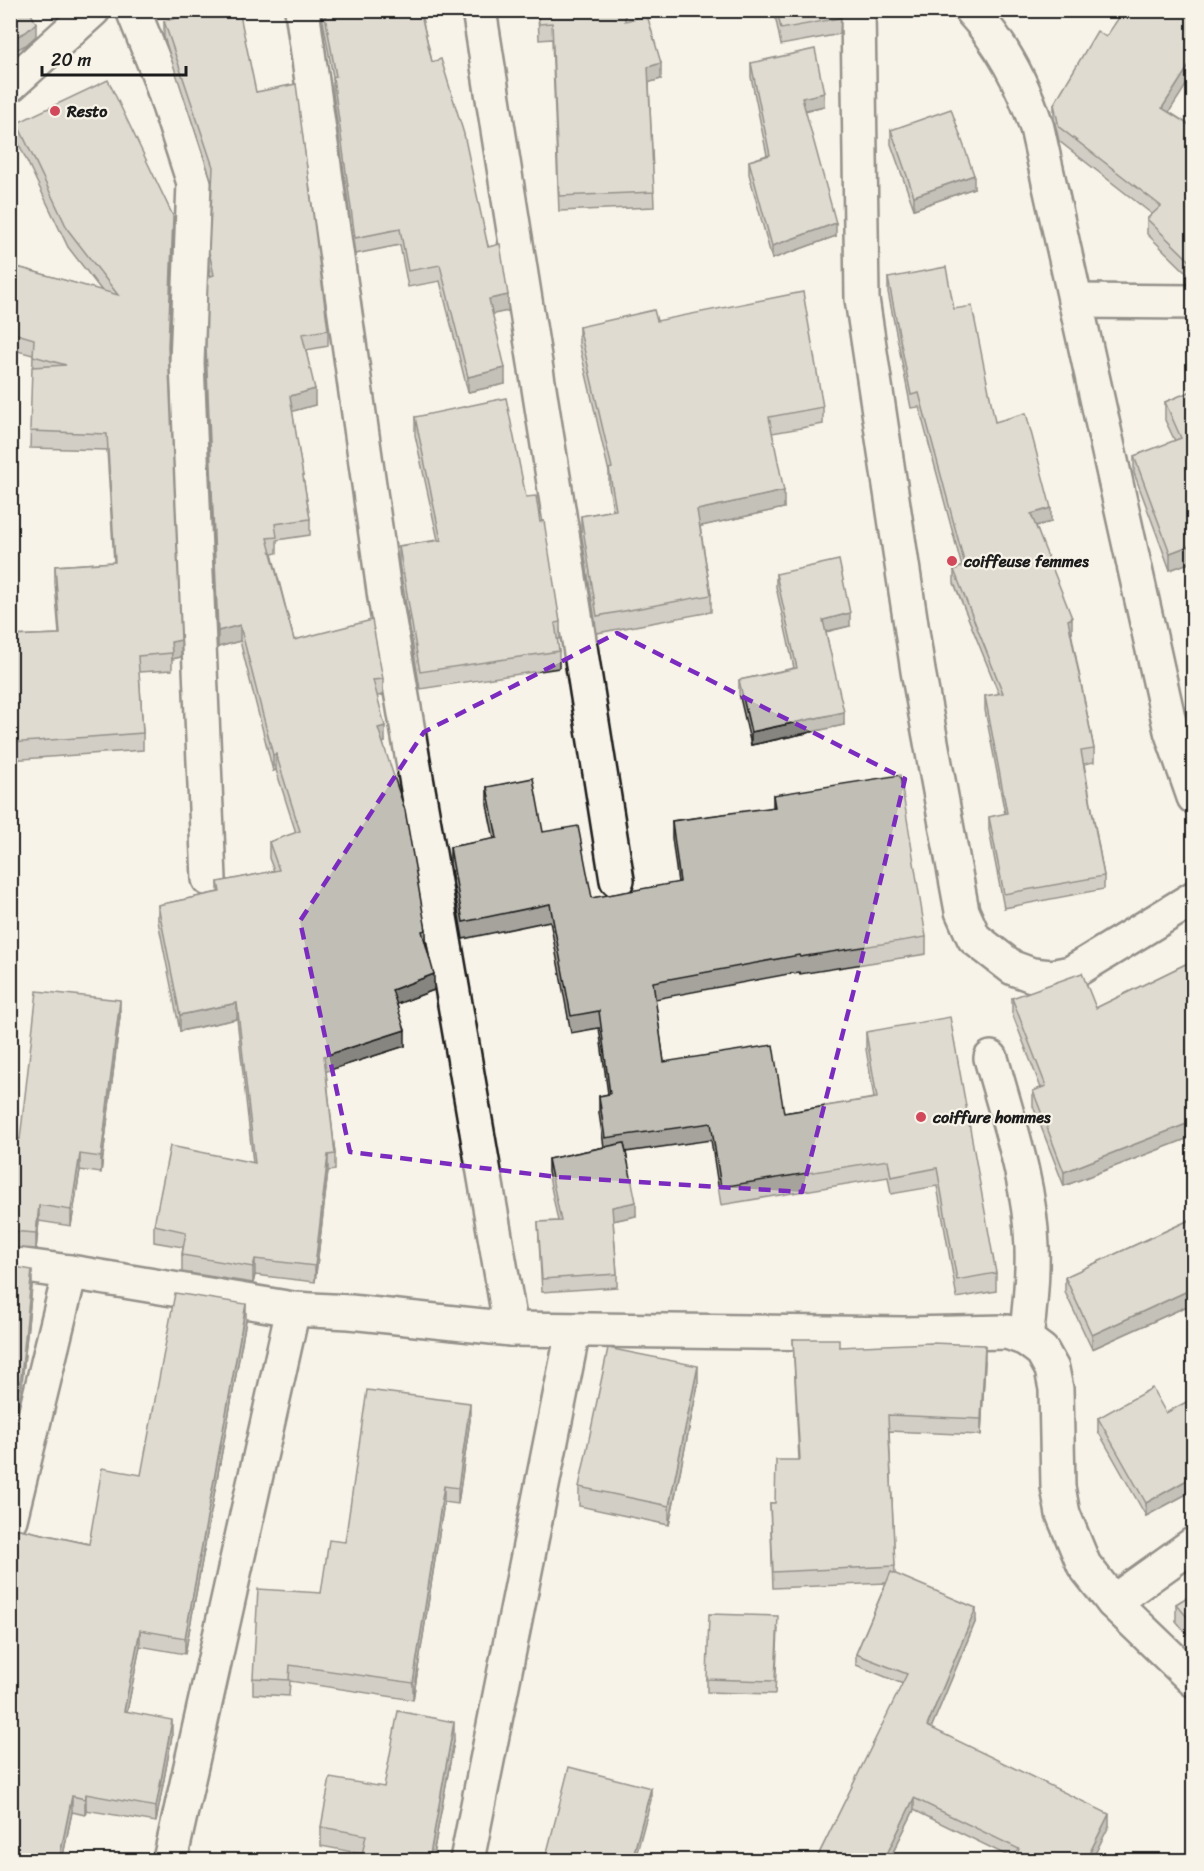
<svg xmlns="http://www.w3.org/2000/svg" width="1204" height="1871" font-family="Sriracha,sans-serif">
	<rect width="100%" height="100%" fill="#f7f3e8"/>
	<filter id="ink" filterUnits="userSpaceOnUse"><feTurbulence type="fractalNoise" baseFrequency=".0167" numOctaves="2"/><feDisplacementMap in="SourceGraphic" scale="12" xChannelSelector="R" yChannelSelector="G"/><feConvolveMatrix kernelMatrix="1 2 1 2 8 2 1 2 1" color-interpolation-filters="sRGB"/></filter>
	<g filter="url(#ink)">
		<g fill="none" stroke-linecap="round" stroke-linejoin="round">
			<defs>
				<g id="minor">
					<polyline points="133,10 159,75 194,183 187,363 209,879"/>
					<polyline points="302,10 385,598 511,1329"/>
					<polyline points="479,10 617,880"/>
					<polyline points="858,10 862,299 918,671 962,911 974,938 1013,968 1032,975 1051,977 1071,973 1194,898"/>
					<path d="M971,10C1003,45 1023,83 1037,128L1171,731L1194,797"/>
					<polyline points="10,85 93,10"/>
					<polyline points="1075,301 1194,302"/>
					<path d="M991,1058C1008,1120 1030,1182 1032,1247C1033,1278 1030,1308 1026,1339"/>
					<polyline points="10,1264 70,1272"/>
					<polyline points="10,1519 70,1272 293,1309 350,1312 511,1329 904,1334 1007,1332 1026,1339 1042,1351 1052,1369 1056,1389 1058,1487 1063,1514 1084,1565 1113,1602 1194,1680"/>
					<polyline points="1113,1602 1194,1544"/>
					<polyline points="170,1860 293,1309"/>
					<polyline points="467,1860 573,1331"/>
				</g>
			</defs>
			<!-- minor casing -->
			<use href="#minor" stroke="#1c1c1c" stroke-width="38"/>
			<!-- minor -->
			<use href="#minor" stroke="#f7f3e8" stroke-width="33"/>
		</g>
		<!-- wall -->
		<g fill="#a5a39c" stroke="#1c1c1c" stroke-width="1.5">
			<polygon points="321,10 420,10 432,62 508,311 492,314 505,384 468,392 440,281 408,287 400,245 355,254 333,93 333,77"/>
			<polygon points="538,10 625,10 625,21 661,79 649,82 654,207 559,211 552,39 539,40"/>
			<polygon points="774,10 841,10 840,34 781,45"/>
			<polygon points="164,21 256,92 328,330 328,346 306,350 315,405 292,411 310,519 310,535 277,540 277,553 272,554 294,640 383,679 383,695 377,696 385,742 383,743 426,930 426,946 434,990 397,1004 405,1046 326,1071 335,1154 335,1170 328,1171 315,1282 255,1275 253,1283 182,1272 182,1255 183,1247 154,1242 154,1225 253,1163 237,1019 180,1031 158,921 158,905 218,892 218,882 274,871 269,858 269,842 296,833 276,770 273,771 240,641 218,647 206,363 206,347 211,276 209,268 209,252 212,182 164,37"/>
			<polygon points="1106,37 1169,112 1194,128 1194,280 1147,234 1147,219 1152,214 1059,141 1054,119 1054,104"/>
			<polygon points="751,63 824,106 805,111 836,236 772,259 749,174 749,161 767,155 751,77"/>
			<polygon points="17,123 173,232 169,355 181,657 172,659 172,670 139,672 143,733 143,750 10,760 10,636 59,634 55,583 55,566 114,562 107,450 30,448 33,355 10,349 10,265 102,291 68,247 17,140"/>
			<polygon points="891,130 974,188 914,209 891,144"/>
			<polygon points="888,278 954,309 995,422 1051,522 1036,526 1072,632 1071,632 1094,749 1094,762 1084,764 1104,876 1104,889 1004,908 989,830 989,817 1005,814 985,710 985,696 999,694 954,583 954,570 962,567 919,407 911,408 888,292"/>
			<polygon points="657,321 823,407 823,424 772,433 784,508 700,526 711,595 711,612 597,633 581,532 581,516 613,510 609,486 609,472 579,344 579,327"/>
			<polygon points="1194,390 1194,561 1170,570 1134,473 1134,456 1175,441 1165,420 1165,402"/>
			<polygon points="415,417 526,497 540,522 560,622 560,639 557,639 559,651 559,668 420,689 399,563 399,546 438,540 415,435"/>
			<polygon points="776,574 850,626 826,632 844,725 751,745 739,693 739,680 794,668 776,587"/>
			<polygon points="1194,665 1194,692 1190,683 1190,666"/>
			<polygon points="487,787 543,832 592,898 678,883 672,838 672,821 773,808 773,795 926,937 926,954 800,974 799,972 655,999 664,1062 784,1113 874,1098 866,1049 866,1032 996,1273 996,1291 957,1298 937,1186 891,1194 888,1177 721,1205 711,1140 626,1152 636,1216 613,1221 617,1274 617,1287 542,1292 538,1222 558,1221 548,1172 548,1159 604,1147 599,1113 599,1096 608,1094 599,1028 571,1033 550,921 463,939 450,864 450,847 494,839 487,805"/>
			<polygon points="10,928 16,941 13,1008 10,1008"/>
			<polygon points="1194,960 1194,1136 1064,1186 1033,1106 1033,1091 1041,1088 1012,1013 1012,998 1096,1008"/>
			<polygon points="120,1016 101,1173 80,1170 71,1226 39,1221 36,1249 10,1247 10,1137 20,1139"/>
			<polygon points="1194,1218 1194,1303 1092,1349 1065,1292 1065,1277"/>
			<polygon points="10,1266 32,1286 21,1392 17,1409 10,1408"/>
			<polygon points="246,1320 185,1654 140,1646 127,1711 172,1736 156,1822 86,1810 85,1815 72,1812 62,1860 10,1860 10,1527 89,1544 141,1475"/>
			<polygon points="793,1339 839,1347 985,1361 981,1435 889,1431 895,1574 976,1620 931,1728 1109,1826 1014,1859 914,1810 889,1860 816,1860 903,1684 856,1665 856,1654 886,1583 773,1588 770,1503 775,1503 799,1460"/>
			<polygon points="698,1385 669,1525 579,1506 579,1487"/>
			<polygon points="1194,1398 1194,1490 1146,1516 1098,1431 1098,1418 1166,1413"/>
			<polygon points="470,1420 458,1504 444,1502 413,1700 290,1681 289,1696 253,1694 253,1678 321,1593 345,1542"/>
			<polygon points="1194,1593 1194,1642 1176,1621 1176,1604"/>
			<polygon points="778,1629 775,1694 707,1692 707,1679"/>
			<polygon points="454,1741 432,1860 361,1860 363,1854 321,1846 321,1827 384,1787"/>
		</g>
		<!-- shaded-wall -->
		<g fill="#86857f" stroke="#1c1c1c" stroke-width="1.5">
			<polygon points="36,23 36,36 26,45 10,53 10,40"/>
			<polygon points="1194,58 1194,73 1162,123 1162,108"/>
			<polygon points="661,63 661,79 648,83 648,67"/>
			<polygon points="824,93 824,106 802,111 802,98"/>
			<polygon points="974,175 974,188 914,209 914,196"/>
			<polygon points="173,216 173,232 168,364 168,347"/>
			<polygon points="836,223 836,236 772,259 772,246"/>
			<polygon points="508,295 508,311 489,315 489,299"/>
			<polygon points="505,368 505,384 468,392 468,377"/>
			<polygon points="315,389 315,405 290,412 290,396"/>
			<polygon points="784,491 784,508 697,527 697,510"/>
			<polygon points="1051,508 1051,522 1031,527 1031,514"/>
			<polygon points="1194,544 1194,561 1170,570 1170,553"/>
			<polygon points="850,613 850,626 823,632 823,620"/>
			<polygon points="1072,618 1072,632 1068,633 1068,620"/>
			<polygon points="240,625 240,641 218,647 218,631"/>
			<polygon points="181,640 181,657 172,659 171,642"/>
			<polygon points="844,712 844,725 751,745 751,732"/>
			<polygon points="385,726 385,742 378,744 378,728"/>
			<polygon points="276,754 276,770 273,771 273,755"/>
			<polygon points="16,928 16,941 13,1008 13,995"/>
			<polygon points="434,974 434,990 392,1006 392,990"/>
			<polygon points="120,1000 120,1016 101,1173 101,1157"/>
			<polygon points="237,1003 237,1019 180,1031 180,1015"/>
			<polygon points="405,1030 405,1046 324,1072 324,1056"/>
			<polygon points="1194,1121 1194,1136 1064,1186 1064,1172"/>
			<polygon points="80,1154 80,1170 71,1226 71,1210"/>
			<polygon points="328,1155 328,1171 315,1282 315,1266"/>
			<polygon points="636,1202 636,1216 612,1221 612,1207"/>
			<polygon points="39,1205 39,1221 36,1249 36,1233"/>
			<polygon points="255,1259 255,1275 253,1283 253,1267"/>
			<polygon points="32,1270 32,1286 21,1392 17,1409 17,1393"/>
			<polygon points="1194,1288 1194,1303 1092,1349 1092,1335"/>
			<polygon points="246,1304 246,1320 185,1654 185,1638"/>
			<polygon points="985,1345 985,1361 981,1435 981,1419"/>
			<polygon points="698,1366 698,1385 669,1525 669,1506"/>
			<polygon points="470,1403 470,1420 458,1504 458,1488"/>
			<polygon points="1194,1476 1194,1490 1146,1516 1146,1503"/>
			<polygon points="444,1486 444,1502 413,1700 413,1683"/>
			<polygon points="976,1608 976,1620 927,1738 927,1726"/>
			<polygon points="140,1630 140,1646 124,1727 124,1711"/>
			<polygon points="172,1720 172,1736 156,1822 156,1807"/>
			<polygon points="454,1722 454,1741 432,1860 429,1860"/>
			<polygon points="651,1788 651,1800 635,1860 632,1860"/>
			<polygon points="86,1794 86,1810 85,1815 85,1799"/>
			<polygon points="72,1796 72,1812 62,1860 59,1860"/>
			<polygon points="914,1798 914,1810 889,1860 884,1860"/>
			<polygon points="1109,1814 1109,1826 1092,1860 1086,1860"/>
		</g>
		<!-- building -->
		<g fill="#c0beb5" stroke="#1c1c1c" stroke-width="1.5">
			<polygon points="10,10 29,10 36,23 26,32 10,40"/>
			<polygon points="213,10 239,10 256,92 296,84 328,330 302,334 315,389 290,396 310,519 275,524 277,537 267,538 294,640 372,620 383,679 373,680 385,726 378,728 405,810 426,930 422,931 434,974 392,990 405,1030 324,1056 335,1154 328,1155 315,1266 255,1259 253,1267 182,1255 186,1232 154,1225 170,1146 255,1163 237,1003 180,1015 158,905 220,892 218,882 279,870 269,842 300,831 276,754 273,755 240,625 218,631 206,347 208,277 214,275 209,252 213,167 164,21"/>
			<polygon points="324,10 420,10 432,62 441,59 464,134 488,247 500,244 508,295 489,299 505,368 468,377 440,265 408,271 400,229 355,238 333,77 336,76"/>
			<polygon points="538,10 625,10 625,21 647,15 661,63 648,67 654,192 559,196 552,23 539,24"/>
			<polygon points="777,10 840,10 840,18 781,29"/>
			<polygon points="1124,10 1194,10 1194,58 1162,108 1194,128 1194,265 1147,219 1161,206 1059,127 1054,104 1097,31 1106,37"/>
			<polygon points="815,49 824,93 802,98 836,223 772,246 749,161 770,155 751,63"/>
			<polygon points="108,80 173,216 168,347 181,640 171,642 172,653 138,656 143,733 10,743 10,636 60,634 55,566 115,562 107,434 30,431 32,367 66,365 33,356 34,339 10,332 10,265 118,295 68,230 17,123"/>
			<polygon points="951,109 974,175 914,196 891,130"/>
			<polygon points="946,267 954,309 972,306 995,422 1026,413 1051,508 1031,514 1072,618 1068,620 1094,749 1081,751 1104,876 1004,894 989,817 1007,813 985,696 1003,693 954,570 965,565 919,393 911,395 888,278"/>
			<polygon points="803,292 823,407 769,417 784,491 697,510 711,595 597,616 581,516 616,510 609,469 612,468 579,327 654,310 657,321"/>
			<polygon points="1194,390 1194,544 1170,553 1134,456 1181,438 1165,402"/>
			<polygon points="506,398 526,497 536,496 540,522 544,521 560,622 555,623 559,651 420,672 399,546 441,540 415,417"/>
			<polygon points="839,560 850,613 823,620 844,712 751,732 739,680 797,668 776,574"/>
			<polygon points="1194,665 1194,675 1190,666"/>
			<polygon points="900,775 926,937 800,957 799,955 653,982 664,1062 773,1045 784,1113 877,1098 866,1032 950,1017 996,1273 957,1280 937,1168 891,1177 888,1160 721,1187 711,1123 605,1138 599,1096 610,1094 599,1011 571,1016 550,904 463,922 450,847 497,838 487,787 533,778 543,832 578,826 592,898 680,882 672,821 775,807 773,795"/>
			<polygon points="10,928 16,928 13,995 10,995"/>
			<polygon points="1194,960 1194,1121 1064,1172 1033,1091 1046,1086 1012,998 1082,973 1096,1008"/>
			<polygon points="37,991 120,1000 101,1157 80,1154 71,1210 39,1205 36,1233 10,1231 10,1137 20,1139"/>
			<polygon points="624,1143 636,1202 612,1207 617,1274 542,1279 538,1222 561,1221 548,1159"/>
			<polygon points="1194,1218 1194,1288 1092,1335 1065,1277"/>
			<polygon points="10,1266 32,1270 21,1377 17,1393 10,1392"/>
			<polygon points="175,1293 246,1304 185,1638 140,1630 124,1711 172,1720 156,1807 86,1794 85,1799 72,1796 59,1860 37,1860 10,1855 10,1527 89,1544 102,1468 141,1475"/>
			<polygon points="793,1339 839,1339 839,1347 931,1343 985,1345 981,1419 888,1415 895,1566 773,1572 770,1503 775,1503 776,1460 800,1460"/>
			<polygon points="608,1348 698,1366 669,1506 579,1487"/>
			<polygon points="1152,1388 1166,1413 1194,1398 1194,1476 1146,1503 1098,1418"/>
			<polygon points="367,1390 470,1403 458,1488 444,1486 413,1683 290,1665 289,1680 253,1678 258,1589 321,1593 329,1540 345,1542"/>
			<polygon points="891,1572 976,1608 927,1726 1109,1814 1086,1860 1014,1860 1019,1849 914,1798 884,1860 816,1860 907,1674 856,1654"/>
			<polygon points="1194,1593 1194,1625 1176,1604"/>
			<polygon points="709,1614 778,1616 775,1681 707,1679"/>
			<polygon points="398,1711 454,1722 429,1860 361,1860 366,1835 321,1827 330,1778 384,1787"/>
			<polygon points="569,1767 651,1788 632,1860 545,1860"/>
		</g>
	</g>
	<!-- marked area -->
	<path d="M0 0H1204V1871H0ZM617,633L905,779L860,966L802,1192L557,1177L350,1152L300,921L424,732Z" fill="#f7f3e8" fill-opacity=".55" fill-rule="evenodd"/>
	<path fill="none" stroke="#7b2cbf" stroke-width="4.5" stroke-dasharray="12 8" stroke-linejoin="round" d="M617,633L905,779L860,966L802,1192L557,1177L350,1152L300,921L424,732Z"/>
	<!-- markers -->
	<g fill="#d1495b" stroke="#f7f3e8" stroke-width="2">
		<circle cx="55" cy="111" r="6"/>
		<circle cx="952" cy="561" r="6"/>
		<circle cx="921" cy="1117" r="6"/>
	</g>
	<g text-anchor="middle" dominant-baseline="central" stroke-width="4.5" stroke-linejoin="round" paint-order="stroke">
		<!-- poi labels -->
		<g font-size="16" font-weight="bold" fill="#1c1c1c" stroke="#f7f3e8" text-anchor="start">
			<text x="67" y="111">Resto</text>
			<text x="964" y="561">coiffeuse femmes</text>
			<text x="933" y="1117">coiffure hommes</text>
		</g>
	</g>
	<!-- margin -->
	<rect width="1204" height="1871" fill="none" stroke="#f7f3e8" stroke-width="36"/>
	<rect x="18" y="18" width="1168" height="1835" fill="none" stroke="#1c1c1c" stroke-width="2" filter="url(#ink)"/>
	<!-- scale -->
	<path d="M42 66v9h144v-9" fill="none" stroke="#1c1c1c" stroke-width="3"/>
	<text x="51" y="66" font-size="18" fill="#1c1c1c" stroke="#f7f3e8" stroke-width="4.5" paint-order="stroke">20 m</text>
</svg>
